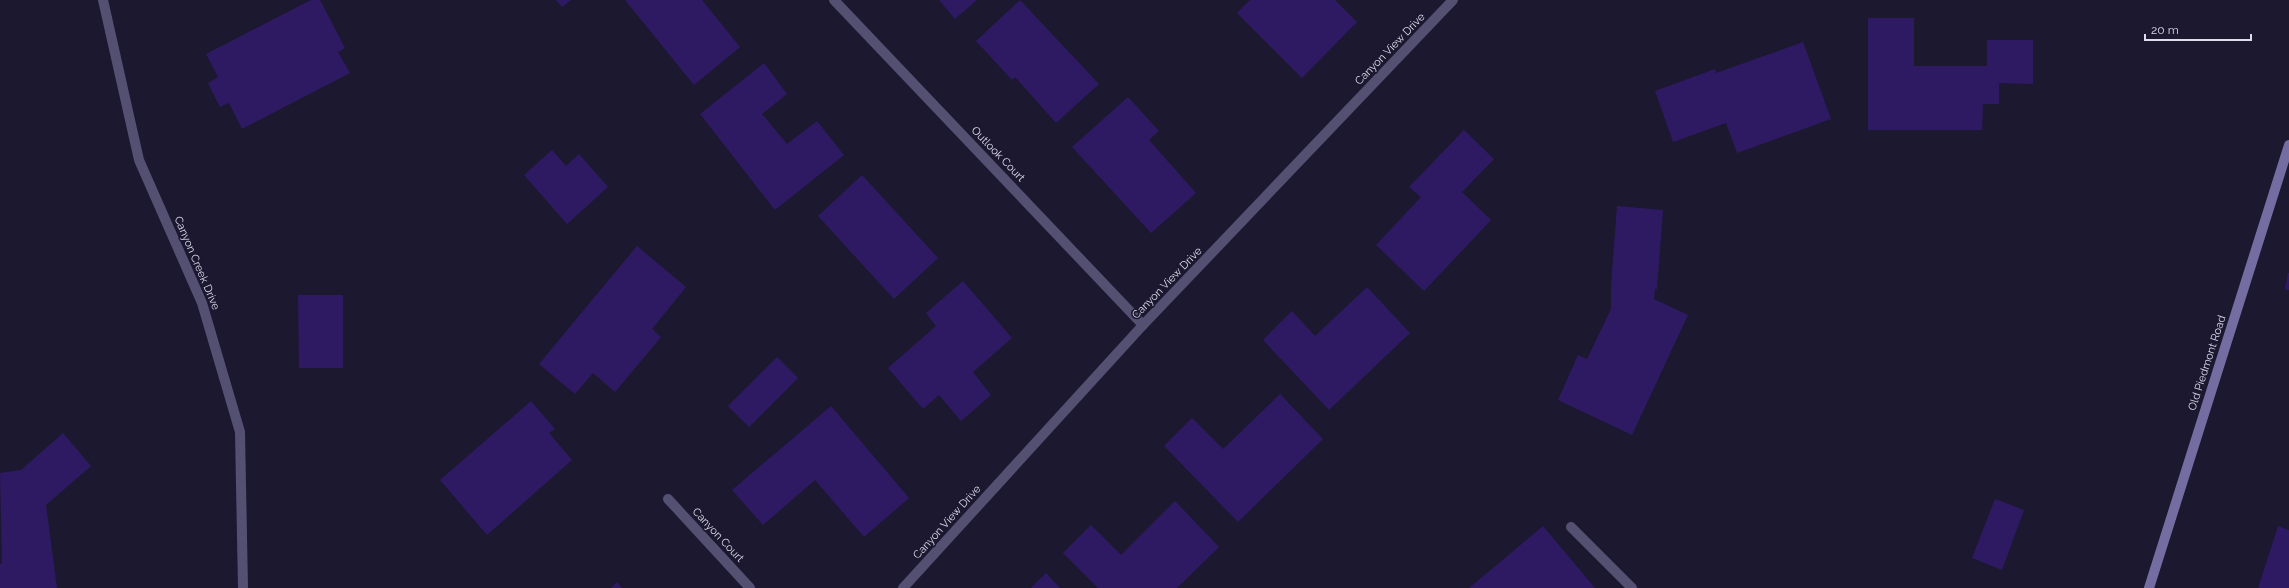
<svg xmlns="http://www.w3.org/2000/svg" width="2289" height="588" font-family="Raleway,sans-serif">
	<rect width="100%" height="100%" fill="#1c1830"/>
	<!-- building -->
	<g fill="#2e1a62">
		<polygon points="311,0 320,0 345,48 338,52 350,73 242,129 229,103 220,107 208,83 218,77 206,54"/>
		<polygon points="556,0 571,0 562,7"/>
		<polygon points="625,0 702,0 740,47 694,85"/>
		<polygon points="939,0 977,0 955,19"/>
		<polygon points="1020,0 1099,84 1056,123 1015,77 1012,80 976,41"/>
		<polygon points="1250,0 1335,0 1357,22 1302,78 1237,13"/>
		<polygon points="1868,18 1914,18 1914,66 1987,66 1987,40 2033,40 2033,84 1999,83 1999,104 1983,104 1982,130 1868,130"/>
		<polygon points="1803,42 1831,119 1737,153 1726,123 1673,142 1655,91 1715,69 1716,73"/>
		<polygon points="764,63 787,94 762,114 787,144 817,121 844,155 775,210 700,114"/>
		<polygon points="1128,97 1159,131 1149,140 1196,193 1151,233 1072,147"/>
		<polygon points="1464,130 1494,159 1462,192 1491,220 1424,291 1376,245 1421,197 1409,187"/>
		<polygon points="552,150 566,166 579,154 608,187 567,224 524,175"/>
		<polygon points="862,175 938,258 894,299 818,216"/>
		<polygon points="1617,206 1663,210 1657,289 1655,289 1654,299 1688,315 1632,435 1558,400 1578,355 1587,359 1611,309 1611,285"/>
		<polygon points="637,246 686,287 652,329 661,337 615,392 593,373 575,394 539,364"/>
		<polygon points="2288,273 2289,273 2289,290 2285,289"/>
		<polygon points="963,281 1012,338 973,372 991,395 961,421 939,395 923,409 888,368 936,326 926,313"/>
		<polygon points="1367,287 1410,333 1329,410 1263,340 1292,311 1315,336"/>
		<polygon points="298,295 343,295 343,368 299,368"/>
		<polygon points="777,357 798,378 749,427 728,406"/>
		<polygon points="1280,394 1323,439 1238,522 1164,446 1192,418 1223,449"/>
		<polygon points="531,401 555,429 549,433 572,460 487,535 440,480"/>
		<polygon points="831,406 909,498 864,537 815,480 763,525 732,490"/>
		<polygon points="63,433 91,466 46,505 57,588 0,588 0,564 2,563 0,473 21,470"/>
		<polygon points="1995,499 2024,510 2002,570 1972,558"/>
		<polygon points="1175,501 1219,547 1177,588 1098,588 1063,553 1091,525 1121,555"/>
		<polygon points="1543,526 1595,588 1469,588"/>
		<polygon points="2278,526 2289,530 2289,588 2258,588"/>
		<polygon points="1046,573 1060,588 1031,588"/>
		<polygon points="617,582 622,588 611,588"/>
	</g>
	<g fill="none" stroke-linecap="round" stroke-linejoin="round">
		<!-- lane -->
		<polyline stroke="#545071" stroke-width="10" points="1571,527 1632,588"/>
		<!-- street -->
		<g stroke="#545071" stroke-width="10">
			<polyline points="103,0 139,160 202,303 240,432 243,588"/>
			<polyline points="834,0 1143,325"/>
			<polyline points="668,499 750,588"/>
			<polyline points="903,588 1143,325 1453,0"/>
		</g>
		<!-- secondary -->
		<polyline stroke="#746da2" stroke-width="10" points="2149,588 2289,145"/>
	</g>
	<g text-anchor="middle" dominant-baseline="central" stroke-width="3.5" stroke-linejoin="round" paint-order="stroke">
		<!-- street labels -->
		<g font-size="11" fill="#dddcec" stroke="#1c1830">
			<text transform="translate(1390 49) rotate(-46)">Canyon View Drive</text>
			<text transform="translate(998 154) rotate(46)">Outlook Court</text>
			<text transform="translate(197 263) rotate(67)">Canyon Creek Drive</text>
			<text transform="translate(1167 283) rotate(-46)">Canyon View Drive</text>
			<text transform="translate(2207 363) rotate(-72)">Old Piedmont Road</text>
			<text transform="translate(947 522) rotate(-48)">Canyon View Drive</text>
			<text transform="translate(718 535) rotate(47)">Canyon Court</text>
		</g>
	</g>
	<!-- scale -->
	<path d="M2145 34v6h106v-6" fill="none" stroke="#dddcec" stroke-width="2"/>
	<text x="2151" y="34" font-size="12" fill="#dddcec" stroke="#1c1830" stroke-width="3" paint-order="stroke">20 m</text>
</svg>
